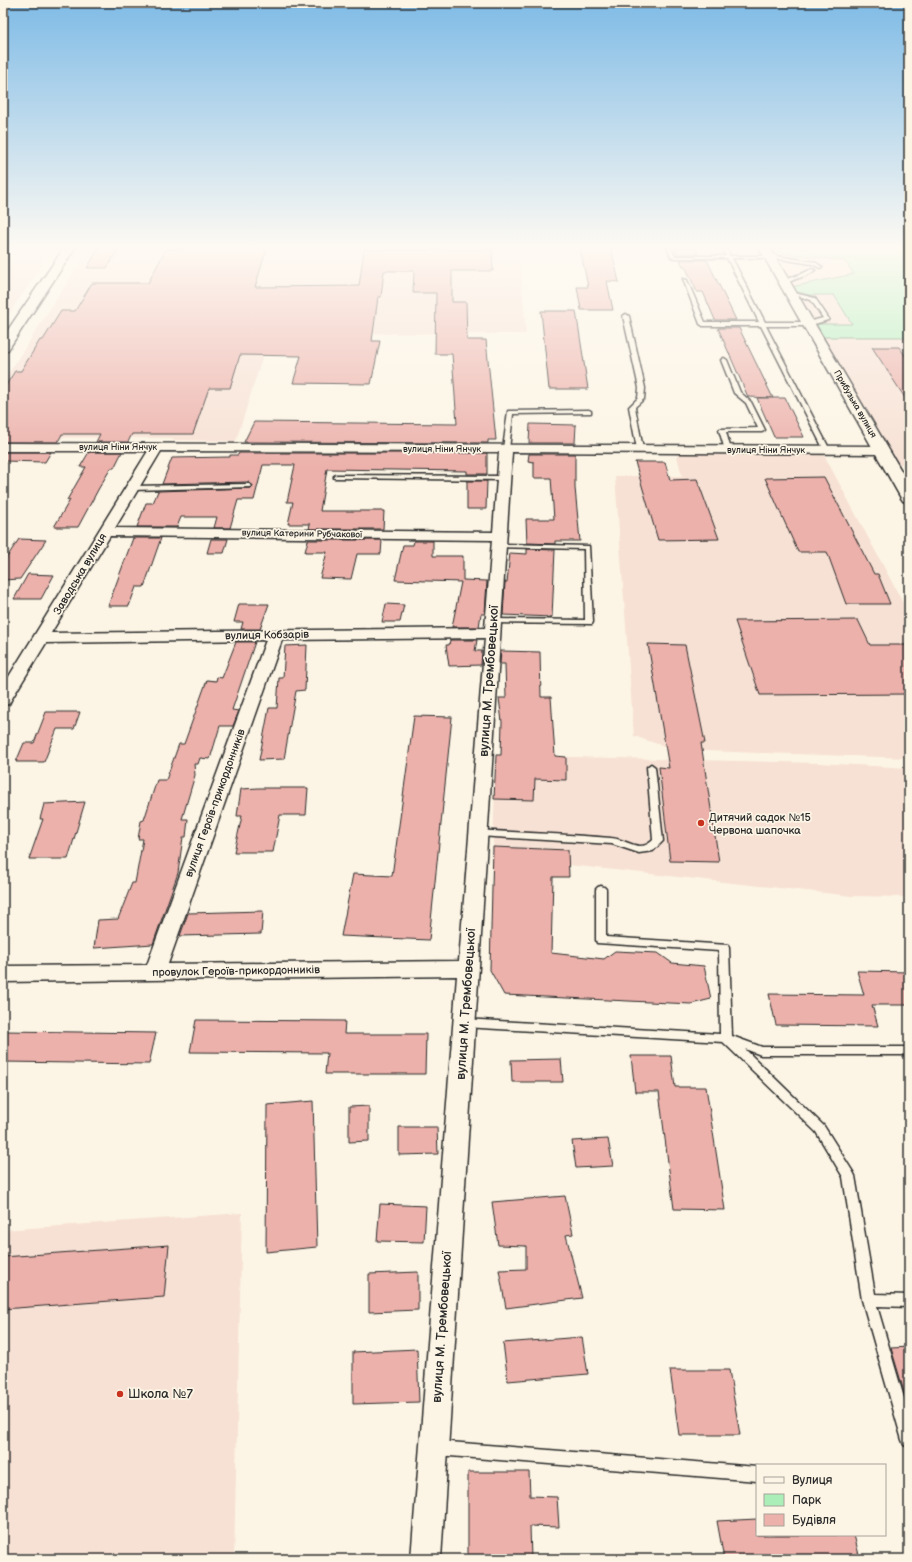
<svg xmlns="http://www.w3.org/2000/svg" width="912" height="1562" font-family="'Balsamiq Sans',sans-serif">
	<rect width="100%" height="100%" fill="#fcf5e5"/>
	<filter id="ink" filterUnits="userSpaceOnUse"><feTurbulence type="fractalNoise" baseFrequency=".025" numOctaves="2"/><feDisplacementMap in="SourceGraphic" scale="8" xChannelSelector="R" yChannelSelector="G"/><feConvolveMatrix kernelMatrix="1 2 1 2 8 2 1 2 1" color-interpolation-filters="sRGB"/></filter>
	<g filter="url(#ink)">
		<!-- built -->
		<g fill="#f7e1d4">
			<polygon points="3,248 55,248 3,322"/>
			<polygon points="89,248 519,248 526,334 270,333 236,441 174,440 166,438 10,437 3,435 3,382"/>
			<polygon points="770,251 845,261 854,274 791,287"/>
			<polygon points="794,291 809,295 834,295 853,324 813,324"/>
			<polygon points="821,337 909,337 909,464 895,464"/>
			<polygon points="676,452 823,453 909,614 909,758 675,750 634,736 615,476 682,476"/>
			<polygon points="496,755 819,763 909,768 909,897 852,896 569,865 568,850 493,847"/>
			<polygon points="242,1213 234,1559 3,1559 3,1230"/>
		</g>
		<!-- green -->
		<polygon fill="#abeeb8" stroke="#6b8c72" points="769,248 909,248 909,337 821,337 813,324 852,324 834,295 809,295 794,291 791,287 854,274 845,261 770,251"/>
		<!-- building -->
		<g fill="#ecb1ab" stroke="#2b2b2b">
			<polygon points="99,248 119,248 107,268 87,268"/>
			<polygon points="267,248 255,287 359,286 364,250 492,250 493,271 452,271 452,302 466,302 467,340 486,340 496,440 488,440 488,443 244,442 254,422 457,424 452,354 435,354 436,293 413,293 414,271 384,271 381,297 378,297 372,341 380,341 371,384 293,383 301,356 240,355 230,388 209,388 193,434 132,434 128,442 96,442 100,434 62,434 58,442 3,442 3,390 15,371 21,371 40,340 43,340 61,311 75,311 92,283 148,283 166,249"/>
			<polygon points="580,248 611,248 619,282 607,281 613,310 581,310 577,287 588,287"/>
			<polygon points="675,248 695,248 698,254 678,254"/>
			<polygon points="680,260 707,260 736,320 715,320 703,292 697,292 685,266 683,266"/>
			<polygon points="541,311 576,311 588,389 549,389"/>
			<polygon points="718,328 739,328 773,398 748,397"/>
			<polygon points="872,347 899,347 909,361 909,404"/>
			<polygon points="757,398 785,398 804,437 774,437"/>
			<polygon points="530,424 576,425 575,443 529,443"/>
			<polygon points="3,452 51,452 45,462 3,461"/>
			<polygon points="89,452 122,452 114,468 111,468 99,488 78,527 54,527 70,500 67,500 86,467 80,467"/>
			<polygon points="239,453 487,453 487,474 467,474 467,471 327,469 320,511 384,511 383,529 309,529 310,524 288,524 293,502 287,502 295,465 263,465 254,500 238,500 230,528 214,528 217,517 181,517 177,527 137,527 146,503 153,503 158,491 252,488 253,486 249,482 162,484 172,458 230,457 230,455 238,455"/>
			<polygon points="529,454 575,454 575,488 580,541 555,541 555,544 527,543 526,519 554,519 551,478 534,478 534,462 528,461"/>
			<polygon points="635,462 665,462 670,480 697,479 719,539 658,540"/>
			<polygon points="824,477 874,574 878,574 890,604 846,604 827,552 798,552 765,478"/>
			<polygon points="467,481 487,481 486,509 467,509"/>
			<polygon points="133,538 161,538 144,587 136,587 129,606 108,606"/>
			<polygon points="19,539 46,540 20,579 3,580 3,563"/>
			<polygon points="211,539 228,539 224,553 207,553"/>
			<polygon points="308,540 382,540 381,554 357,554 351,579 320,578 327,552 305,552"/>
			<polygon points="414,541 433,541 433,556 463,556 463,580 487,581 485,614 481,614 479,627 452,627 461,582 395,580 403,545 413,545"/>
			<polygon points="527,549 555,550 552,617 503,615 505,582 507,582 510,553 527,554"/>
			<polygon points="28,574 54,575 41,599 14,599"/>
			<polygon points="239,604 269,604 260,629 241,629 243,622 234,622"/>
			<polygon points="386,604 404,605 400,622 382,622"/>
			<polygon points="858,620 870,645 909,645 909,694 760,695 735,621"/>
			<polygon points="450,640 477,640 475,651 482,651 481,665 449,666 446,645 449,645"/>
			<polygon points="236,642 255,642 232,710 239,711 233,726 220,726 210,759 200,758 198,764 194,764 195,775 182,819 188,819 186,837 183,837 178,873 153,944 94,948 98,920 118,919 132,883 135,883 143,839 138,839 141,821 144,820 157,780 166,780 179,744 184,744 207,680 216,681 217,677 222,678"/>
			<polygon points="648,644 685,645 705,743 701,743 719,862 670,861 659,767 669,768"/>
			<polygon points="307,645 305,690 296,691 284,759 259,760 269,708 277,708 279,678 283,678 285,646"/>
			<polygon points="501,651 540,652 541,697 551,697 555,756 566,757 566,780 535,779 534,800 494,799 496,755 501,755 502,722 499,698 506,698 505,664 500,664"/>
			<polygon points="46,712 80,712 74,729 57,729 44,762 16,762 24,743 34,743"/>
			<polygon points="414,716 452,717 429,940 341,936 353,874 392,876"/>
			<polygon points="259,788 308,788 306,815 280,815 273,852 234,852 242,816 237,816 241,789"/>
			<polygon points="85,802 68,859 29,859 43,819 40,819 44,804"/>
			<polygon points="493,847 568,850 569,877 553,877 551,953 604,959 615,951 658,953 672,963 704,966 711,999 691,1004 504,995 490,970"/>
			<polygon points="263,911 261,934 180,936 188,913"/>
			<polygon points="857,971 909,972 909,1005 872,1005 878,1026 776,1025 769,994 864,995"/>
			<polygon points="196,1020 345,1021 344,1034 426,1034 425,1074 325,1074 327,1053 190,1052"/>
			<polygon points="3,1031 156,1033 149,1064 3,1062"/>
			<polygon points="631,1056 671,1056 675,1087 706,1087 725,1210 674,1209 659,1092 635,1092"/>
			<polygon points="561,1059 563,1082 512,1082 511,1060"/>
			<polygon points="313,1101 317,1247 266,1252 267,1105"/>
			<polygon points="369,1106 369,1141 349,1142 349,1107"/>
			<polygon points="399,1127 437,1127 438,1154 399,1155"/>
			<polygon points="608,1139 613,1166 576,1168 572,1141"/>
			<polygon points="565,1196 573,1234 566,1235 582,1298 506,1308 499,1270 526,1269 526,1246 498,1245 492,1202"/>
			<polygon points="380,1204 426,1206 424,1242 377,1241"/>
			<polygon points="169,1245 164,1297 3,1309 3,1257"/>
			<polygon points="418,1272 418,1310 369,1312 369,1274"/>
			<polygon points="582,1337 588,1374 508,1381 503,1343"/>
			<polygon points="909,1347 909,1405 908,1405 891,1348"/>
			<polygon points="417,1349 419,1402 353,1404 353,1352"/>
			<polygon points="670,1370 729,1370 740,1435 679,1435"/>
			<polygon points="468,1472 529,1472 530,1496 557,1497 559,1527 530,1526 531,1559 468,1559"/>
			<polygon points="757,1519 757,1535 854,1535 860,1559 724,1559 717,1521"/>
		</g>
		<g fill="none" stroke-linecap="round" stroke-linejoin="round">
			<defs>
				<g id="lane">
					<polygon points="667,248 671,248 675,256 726,256 722,248 726,248 730,256 771,256 771,257 769,258 732,258 765,322 808,322 823,318 811,300 788,293 790,292 815,298 829,319 828,320 808,326 766,326 830,450 829,451 824,450 761,326 703,326 700,324 683,279 687,280 705,322 759,322 727,258 673,258 671,257"/>
					<polygon points="765,250 777,256 815,262 822,267 820,268 812,264 774,258 763,252"/>
					<path d="M811,269L815,270C807,278 795,277 786,284L782,283C790,275 802,276 811,269Z"/>
					<polygon points="626,314 629,316 645,388 644,399 635,407 643,449 640,451 637,449 629,407 638,398 639,388 623,316"/>
					<polygon points="724,358 727,360 740,392 751,402 765,430 762,432 726,432 731,450 728,452 725,450 719,430 720,429 758,428 746,403 734,393 721,360"/>
					<polygon points="589,410 591,411 591,413 513,414 509,449 506,451 503,449 508,411"/>
					<polygon points="336,475 503,476 506,478 503,480 334,478 334,476"/>
					<polygon points="249,484 252,486 251,487 132,490 129,488 132,486"/>
					<polygon points="499,544 589,546 593,622 592,624 490,623 490,619 493,619 585,620 584,549 497,547 497,545"/>
					<path d="M651,764L655,767L663,841L653,851L639,853L612,844L478,836L473,833L478,830C522,833 567,834 611,838C627,839 639,854 653,840L647,767Z"/>
					<polygon points="601,886 604,887 606,889 606,937 728,945 729,948 732,1036 762,1047 909,1047 909,1055 761,1055 745,1049 824,1126 853,1172 855,1176 875,1294 909,1295 909,1307 877,1306 909,1415 909,1447 904,1445 902,1440 862,1300 843,1177 816,1132 723,1042 464,1027 460,1026 458,1023 460,1020 464,1019 720,1034 719,951 597,943 596,940 596,889 598,887"/>
					<polygon points="437,1441 757,1467 757,1481 437,1455 432,1453 430,1448 432,1443"/>
				</g>
				<path id="street" d="M3,443L881,446L885,447L887,450L885,453L881,454L512,452L441,1559H411L457,976L3,982V966L147,965L266,640L46,643L11,700L9,704L3,705V686L148,451H3ZM161,451L499,452L493,532L115,528ZM110,536L492,540L485,628L51,633ZM485,638L459,961L168,964L282,640Z"/>
				<g id="secondary">
					<polygon points="64,248 75,248 8,350 3,351 3,337"/>
					<polygon points="759,248 770,248 909,484 909,503 903,501 901,498"/>
				</g>
			</defs>
			<!-- lane casing -->
			<use href="#lane" stroke="#2b2b2b" stroke-width="3"/>
			<!-- street casing -->
			<use href="#street" stroke="#2b2b2b" stroke-width="3"/>
			<!-- secondary casing -->
			<use href="#secondary" stroke="#2b2b2b" stroke-width="3"/>
			<!-- lane -->
			<use href="#lane" fill="#fcf5e5" fill-rule="evenodd"/>
			<!-- street -->
			<use href="#street" fill="#fcf5e5" fill-rule="evenodd"/>
			<!-- secondary -->
			<use href="#secondary" fill="#fcf5e5" fill-rule="evenodd"/>
		</g>
	</g>
	<!-- sky -->
	<linearGradient id="sky" x2="0" y2="1"><stop stop-color="#7fbbe6"/><stop offset="0.53" stop-color="#fefaf3"/><stop offset="1" stop-color="#fefaf3" stop-opacity="0"/></linearGradient>
	<rect width="912" height="467" fill="url(#sky)"/>
	<!-- markers -->
	<g fill="#c8321e" stroke="#fcf5e5" stroke-width="1.5">
		<circle cx="701" cy="823" r="4"/>
		<circle cx="120" cy="1394" r="4"/>
	</g>
	<g text-anchor="middle" dominant-baseline="central" stroke-width="3.5" stroke-linejoin="round" paint-order="stroke">
		<!-- far-street labels -->
		<g font-size="9" fill="#2b2b2b" stroke="#fcf5e5">
			<text transform="translate(855 404) rotate(60)">Прибузька вулиця</text>
			<text x="118" y="447">вулиця Ніни Янчук</text>
			<text x="442" y="449">вулиця Ніни Янчук</text>
			<text x="766" y="450">вулиця Ніни Янчук</text>
			<text transform="translate(302 534) rotate(1)">вулиця Катерини Рубчакової</text>
		</g>
		<!-- street labels -->
		<g font-size="11" fill="#2b2b2b" stroke="#fcf5e5">
			<text transform="translate(80 574) rotate(-59)">Заводська вулиця</text>
			<text transform="translate(267 635) rotate(-1)">вулиця Кобзарів</text>
			<text transform="translate(215 803) rotate(-70)">вулиця Героїв-прикордонників</text>
			<text transform="translate(236 971) rotate(-1)">провулок Героїв-прикордонників</text>
		</g>
		<!-- poi labels -->
		<g font-size="11" fill="#2b2b2b" stroke="#fcf5e5" text-anchor="start">
			<text x="709" y="817">Дитячий садок №15<tspan x="709" dy="13">Червона шапочка</tspan></text>
		</g>
		<!-- near-street labels -->
		<g font-size="13" fill="#2b2b2b" stroke="#fcf5e5">
			<text transform="translate(489 681) rotate(-86)">вулиця М. Трембовецької</text>
			<text transform="translate(466 1004) rotate(-86)">вулиця М. Трембовецької</text>
			<text transform="translate(442 1327) rotate(-86)">вулиця М. Трембовецької</text>
		</g>
		<!-- near-poi labels -->
		<g font-size="13" fill="#2b2b2b" stroke="#fcf5e5" text-anchor="start">
			<text x="128" y="1394">Школа №7</text>
		</g>
	</g>
	<!-- margin -->
	<rect width="912" height="1562" fill="none" stroke="#fcf5e5" stroke-width="16"/>
	<rect x="8" y="8" width="896" height="1546" fill="none" stroke="#2b2b2b" stroke-width="1.5" filter="url(#ink)"/>
	<!-- legend -->
	<rect x="756" y="1464" width="130" height="72" fill="#fcf5e5" stroke="#a8a49b"/>
	<rect x="764" y="1477" width="20" height="6" fill="#fcf5e5" stroke="#a8a49b"/>
	<text x="792" y="1484" font-size="12" fill="#2b2b2b">Вулиця</text>
	<rect x="764" y="1494" width="20" height="12" fill="#abeeb8" stroke="#a8a49b"/>
	<text x="792" y="1504" font-size="12" fill="#2b2b2b">Парк</text>
	<rect x="764" y="1514" width="20" height="12" fill="#ecb1ab" stroke="#a8a49b"/>
	<text x="792" y="1524" font-size="12" fill="#2b2b2b">Будівля</text>
</svg>
